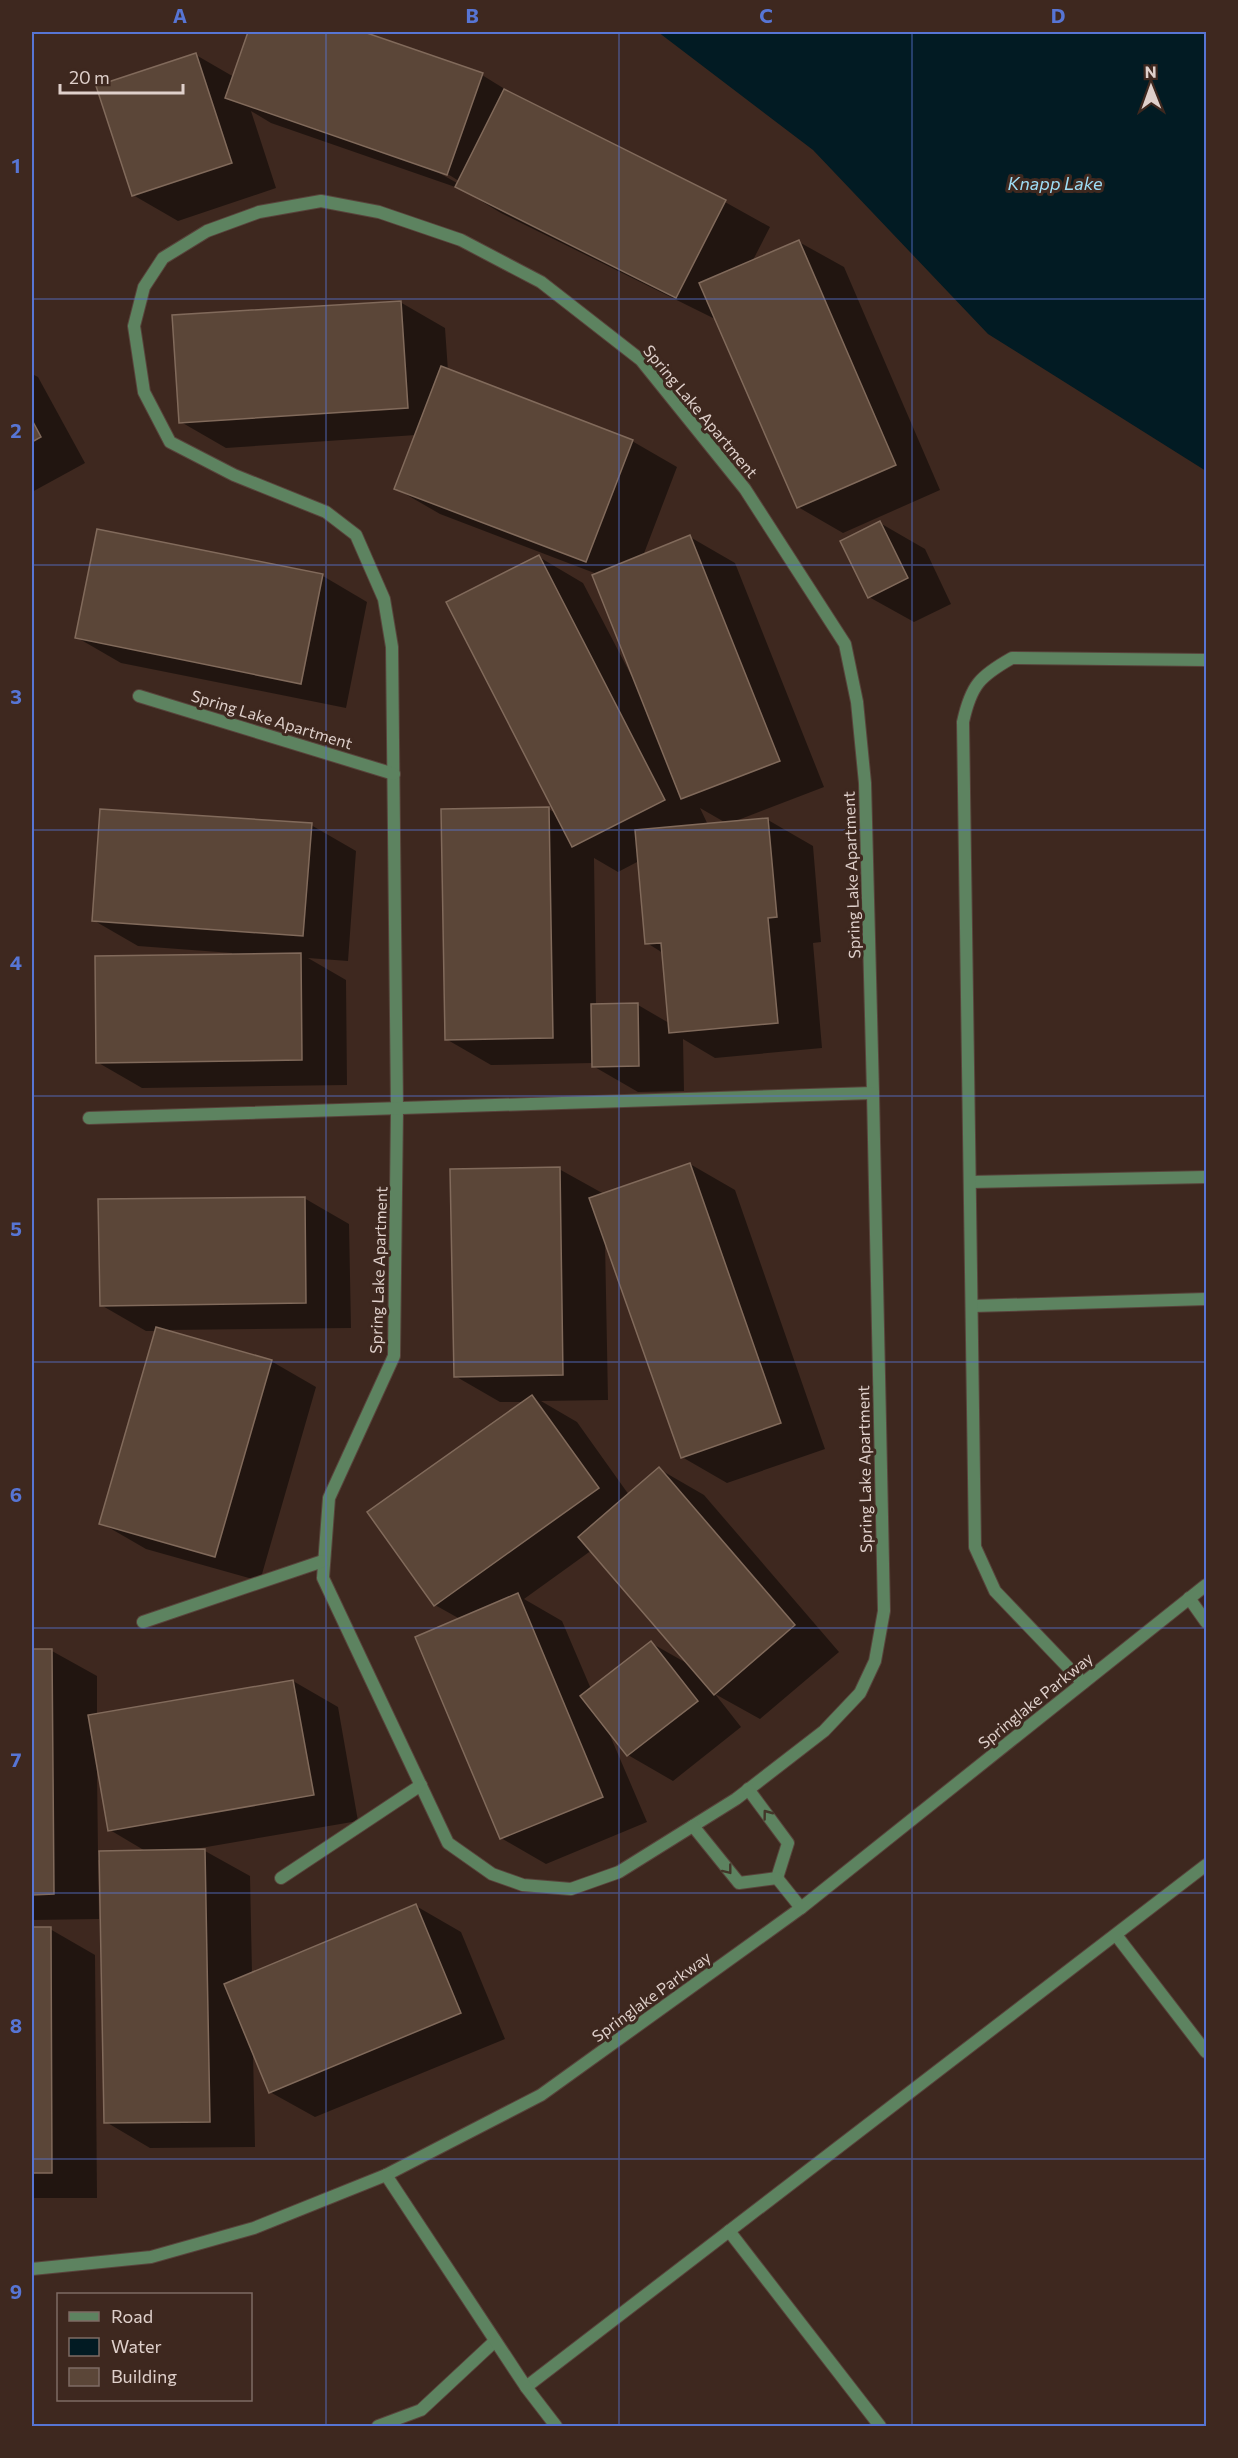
<svg xmlns="http://www.w3.org/2000/svg" width="1238" height="2458" font-family="Commissioner,sans-serif">
	<rect width="100%" height="100%" fill="#3e281f"/>
	<!-- water -->
	<polygon fill="#021b23" points="658,32 1206,32 1206,471 988,334 813,150"/>
	<!-- shadow -->
	<g fill="#0007" fill-rule="evenodd">
		<path d="M250,32H360L482,75L526,102L725,202L770,227L752,262L799,242L844,267L940,490L843,533L798,507L717,320L501,213L461,189L271,123L251,111L276,188L178,221L133,195L196,55L234,77ZM441,170L459,181V184L439,173Z"/>
		<path d="M400,302L445,328L448,371L632,441L677,467L643,556L690,537L735,563L824,787L733,822L768,820L813,846L821,942L813,943L822,1048L715,1058L683,1039L684,1091L638,1092L593,1066V1063L491,1065L446,1039L548,809L556,813L539,557L583,583L631,675L633,674L597,574L440,514L395,488L416,435L226,448L181,422ZM700,808L726,823L708,825ZM594,858L618,872L639,861L647,943L663,953L669,1023L638,1005L596,1006Z"/>
		<polygon points="32,374 38,377 85,463 32,492"/>
		<polygon points="880,523 925,549 951,604 914,622 869,597"/>
		<polygon points="98,531 323,576 367,602 346,708 121,663 76,637"/>
		<polygon points="311,825 356,851 348,961 308,958 346,980 347,1085 142,1088 97,1062 232,955 232,953 138,946 93,920"/>
		<path d="M690,1164L735,1190L825,1449L727,1483L682,1457L605,1240L608,1400L541,1401L577,1422L629,1495L659,1469L704,1495L839,1652L760,1719L715,1694L741,1727L673,1781L628,1755L609,1733L647,1822L546,1864L501,1838L460,1619L435,1605L525,1402H500L455,1376L559,1169L604,1194ZM592,1550L690,1665L651,1643L591,1689L562,1621L524,1599Z"/>
		<polygon points="304,1198 349,1224 351,1328 165,1330 271,1361 316,1387 260,1581 146,1549 101,1523 156,1331 146,1331 101,1305"/>
		<path d="M32,1651H52L97,1676V1715L293,1681L338,1707L358,1821L195,1849V1851H205L250,1876L252,1974L416,1906L461,1932L505,2039L315,2117L270,2092L253,2051L255,2147L150,2148L106,2122L101,1860H98L99,1919L32,1920ZM97,1769H99L110,1830L147,1852H98Z"/>
		<polygon points="32,1929 50,1929 95,1955 97,2198 32,2198"/>
	</g>
	<!-- building -->
	<g fill="#5b4638" stroke="#816a5b" stroke-width="1.5">
		<polygon points="248,32 364,32 483,73 447,175 225,98"/>
		<polygon points="196,53 232,163 132,196 96,86"/>
		<polygon points="504,89 726,200 676,298 455,187"/>
		<polygon points="799,240 896,465 797,508 699,283"/>
		<polygon points="401,301 408,408 179,423 172,315"/>
		<polygon points="441,366 633,440 586,562 394,489"/>
		<polygon points="32,420 41,437 32,442"/>
		<polygon points="880,521 908,578 868,598 840,541"/>
		<polygon points="97,529 323,574 301,684 75,638"/>
		<polygon points="690,535 780,761 681,799 592,575"/>
		<polygon points="539,555 665,800 572,847 446,602"/>
		<polygon points="549,807 553,1038 445,1040 441,809"/>
		<polygon points="100,809 312,823 303,936 92,921"/>
		<polygon points="768,818 777,917 768,918 778,1023 669,1033 661,943 645,944 635,830"/>
		<polygon points="301,953 302,1060 96,1063 95,956"/>
		<polygon points="638,1003 639,1066 592,1067 591,1004"/>
		<polygon points="690,1163 781,1423 681,1458 589,1198"/>
		<polygon points="560,1167 563,1375 454,1377 450,1169"/>
		<polygon points="305,1197 306,1303 100,1306 98,1199"/>
		<polygon points="156,1327 272,1360 215,1557 99,1524"/>
		<polygon points="532,1395 599,1488 434,1606 367,1512"/>
		<polygon points="659,1467 795,1625 714,1695 578,1537"/>
		<polygon points="518,1593 603,1797 500,1839 415,1637"/>
		<polygon points="651,1641 698,1701 627,1756 580,1696"/>
		<polygon points="32,1649 52,1649 54,1894 32,1895"/>
		<polygon points="293,1680 314,1795 108,1831 88,1715"/>
		<polygon points="205,1849 210,2122 104,2123 99,1851"/>
		<polygon points="416,1904 461,2013 269,2093 224,1984"/>
		<polygon points="32,1927 51,1927 52,2173 32,2173"/>
	</g>
	<g fill="none" stroke-linecap="round" stroke-linejoin="round">
		<defs>
			<g id="service">
				<polygon points="321,201 379,212 461,240 541,282 641,360 745,489 845,644 857,702 865,783 873,1093 884,1611 875,1661 860,1693 824,1731 736,1799 619,1872 571,1889 523,1885 492,1874 448,1843 323,1578 329,1498 394,1356 397,1109 392,647 384,599 356,535 326,512 234,475 170,442 144,392 134,326 144,287 163,258 207,231 259,212"/>
				<polyline points="139,696 394,774"/>
				<polyline points="89,1118 873,1093"/>
				<polyline points="970,1182 1206,1177"/>
				<polyline points="972,1306 1206,1299"/>
				<polyline points="143,1622 323,1561"/>
				<path d="M1083,1683L995,1591L975,1547L963,722C971,685 980,676 1012,658L1206,660"/>
				<polyline points="748,1789 788,1843 777,1878"/>
				<polyline points="693,1826 739,1883 777,1878"/>
				<polyline points="281,1878 421,1785"/>
				<polyline points="777,1878 801,1908"/>
				<polyline points="1116,1935 1206,2052"/>
				<polyline points="729,2231 880,2426"/>
				<polyline points="526,2387 1206,1865"/>
				<polyline points="378,2426 421,2410 495,2341"/>
			</g>
			<g id="minor">
				<polyline points="1189,1598 1206,1622"/>
				<polyline points="386,2175 526,2387 556,2426"/>
			</g>
			<polyline id="tertiary" points="32,2269 151,2257 254,2228 386,2175 541,2095 801,1908 1206,1585"/>
		</defs>
		<!-- service casing -->
		<use href="#service" stroke="#58433b" stroke-width="14"/>
		<!-- minor casing -->
		<use href="#minor" stroke="#58433b" stroke-width="14"/>
		<!-- tertiary casing -->
		<use href="#tertiary" stroke="#58433b" stroke-width="14"/>
		<!-- service -->
		<use href="#service" stroke="#5d8360" stroke-width="12"/>
		<!-- minor -->
		<use href="#minor" stroke="#5d8360" stroke-width="12"/>
		<!-- tertiary -->
		<use href="#tertiary" stroke="#5d8360" stroke-width="12"/>
	</g>
	<!-- one-way arrows -->
	<defs><path id="oneway-chevron" d="M-2-3.5L2.5 0L-2 3.5" fill="none" stroke-width="1.6" stroke-linecap="round" stroke-linejoin="round" transform="scale(1.5)"/></defs>
	<g stroke="#433629">
		<use href="#oneway-chevron" transform="translate(767 1814) rotate(-127)"/>
		<use href="#oneway-chevron" transform="translate(728 1870) rotate(52)"/>
	</g>
	<!-- grid -->
	<path fill="none" stroke="#5775d4" stroke-width="1.5" stroke-opacity="0.55" d="M326,32V2426M619,32V2426M912,32V2426M32,299H1206M32,565H1206M32,830H1206M32,1096H1206M32,1362H1206M32,1628H1206M32,1893H1206M32,2159H1206"/>
	<g text-anchor="middle" dominant-baseline="central" stroke-width="6" stroke-linejoin="round" paint-order="stroke">
		<!-- street labels -->
		<g font-size="16" fill="#dfd0cb" stroke="#3e281f">
			<text transform="translate(701 411) rotate(50)">Spring Lake Apartment</text>
			<text transform="translate(272 719) rotate(17)">Spring Lake Apartment</text>
			<text transform="translate(851 875) rotate(-92)">Spring Lake Apartment</text>
			<text transform="translate(378 1270) rotate(-88)">Spring Lake Apartment</text>
			<text transform="translate(864 1469) rotate(-91)">Spring Lake Apartment</text>
			<text transform="translate(1035 1700) rotate(-39)">Springlake Parkway</text>
			<text transform="translate(651 1996) rotate(-36)">Springlake Parkway</text>
		</g>
		<!-- water labels -->
		<g font-size="18" font-style="italic" fill="#9eddf5" stroke="#3e281f">
			<text x="1055" y="183">Knapp Lake</text>
		</g>
	</g>
	<!-- border -->
	<rect width="1238" height="2458" fill="none" stroke="#3e281f" stroke-width="66"/>
	<!-- legend -->
	<rect x="57" y="2293" width="195" height="108" fill="#3e281f" stroke="#7e6b64" stroke-width="1.5"/>
	<rect x="69" y="2312" width="30" height="9" fill="#5d8360" stroke="#7e6b64" stroke-width="1.5"/>
	<text x="111" y="2323" font-size="18" fill="#dfd0cb">Road</text>
	<rect x="69" y="2338" width="30" height="18" fill="#021b23" stroke="#7e6b64" stroke-width="1.5"/>
	<text x="111" y="2353" font-size="18" fill="#dfd0cb">Water</text>
	<rect x="69" y="2368" width="30" height="18" fill="#5b4638" stroke="#7e6b64" stroke-width="1.5"/>
	<text x="111" y="2383" font-size="18" fill="#dfd0cb">Building</text>
	<!-- north arrow -->
	<g transform="translate(1151 87) rotate(359)" stroke="#3e281f" stroke-width="4.5" paint-order="stroke">
	<path d="M0-4.5L10 22L0 15L-10 22Z" fill="#dfd0cb"/>
	<text y="-9" font-size="16" font-weight="bold" text-anchor="middle" fill="#dfd0cb">N</text>
	</g>
	<!-- scale -->
	<path d="M60 84v9h123v-9" fill="none" stroke="#dfd0cb" stroke-width="3"/>
	<text x="69" y="84" font-size="18" fill="#dfd0cb" stroke="#3e281f" stroke-width="4.5" paint-order="stroke">20 m</text>
	<rect x="33" y="33" width="1172" height="2392" fill="none" stroke="#5775d4" stroke-width="2"/>
	<g font-size="20" text-anchor="middle" font-weight="bold" fill="#5775d4">
		<text x="180" y="23">A</text>
		<text x="472" y="23">B</text>
		<text x="766" y="23">C</text>
		<text x="1058" y="23">D</text>
		<text x="16" y="173">1</text>
		<text x="16" y="438">2</text>
		<text x="16" y="704">3</text>
		<text x="16" y="970">4</text>
		<text x="16" y="1236">5</text>
		<text x="16" y="1502">6</text>
		<text x="16" y="1767">7</text>
		<text x="16" y="2033">8</text>
		<text x="16" y="2299">9</text>
	</g>
</svg>
